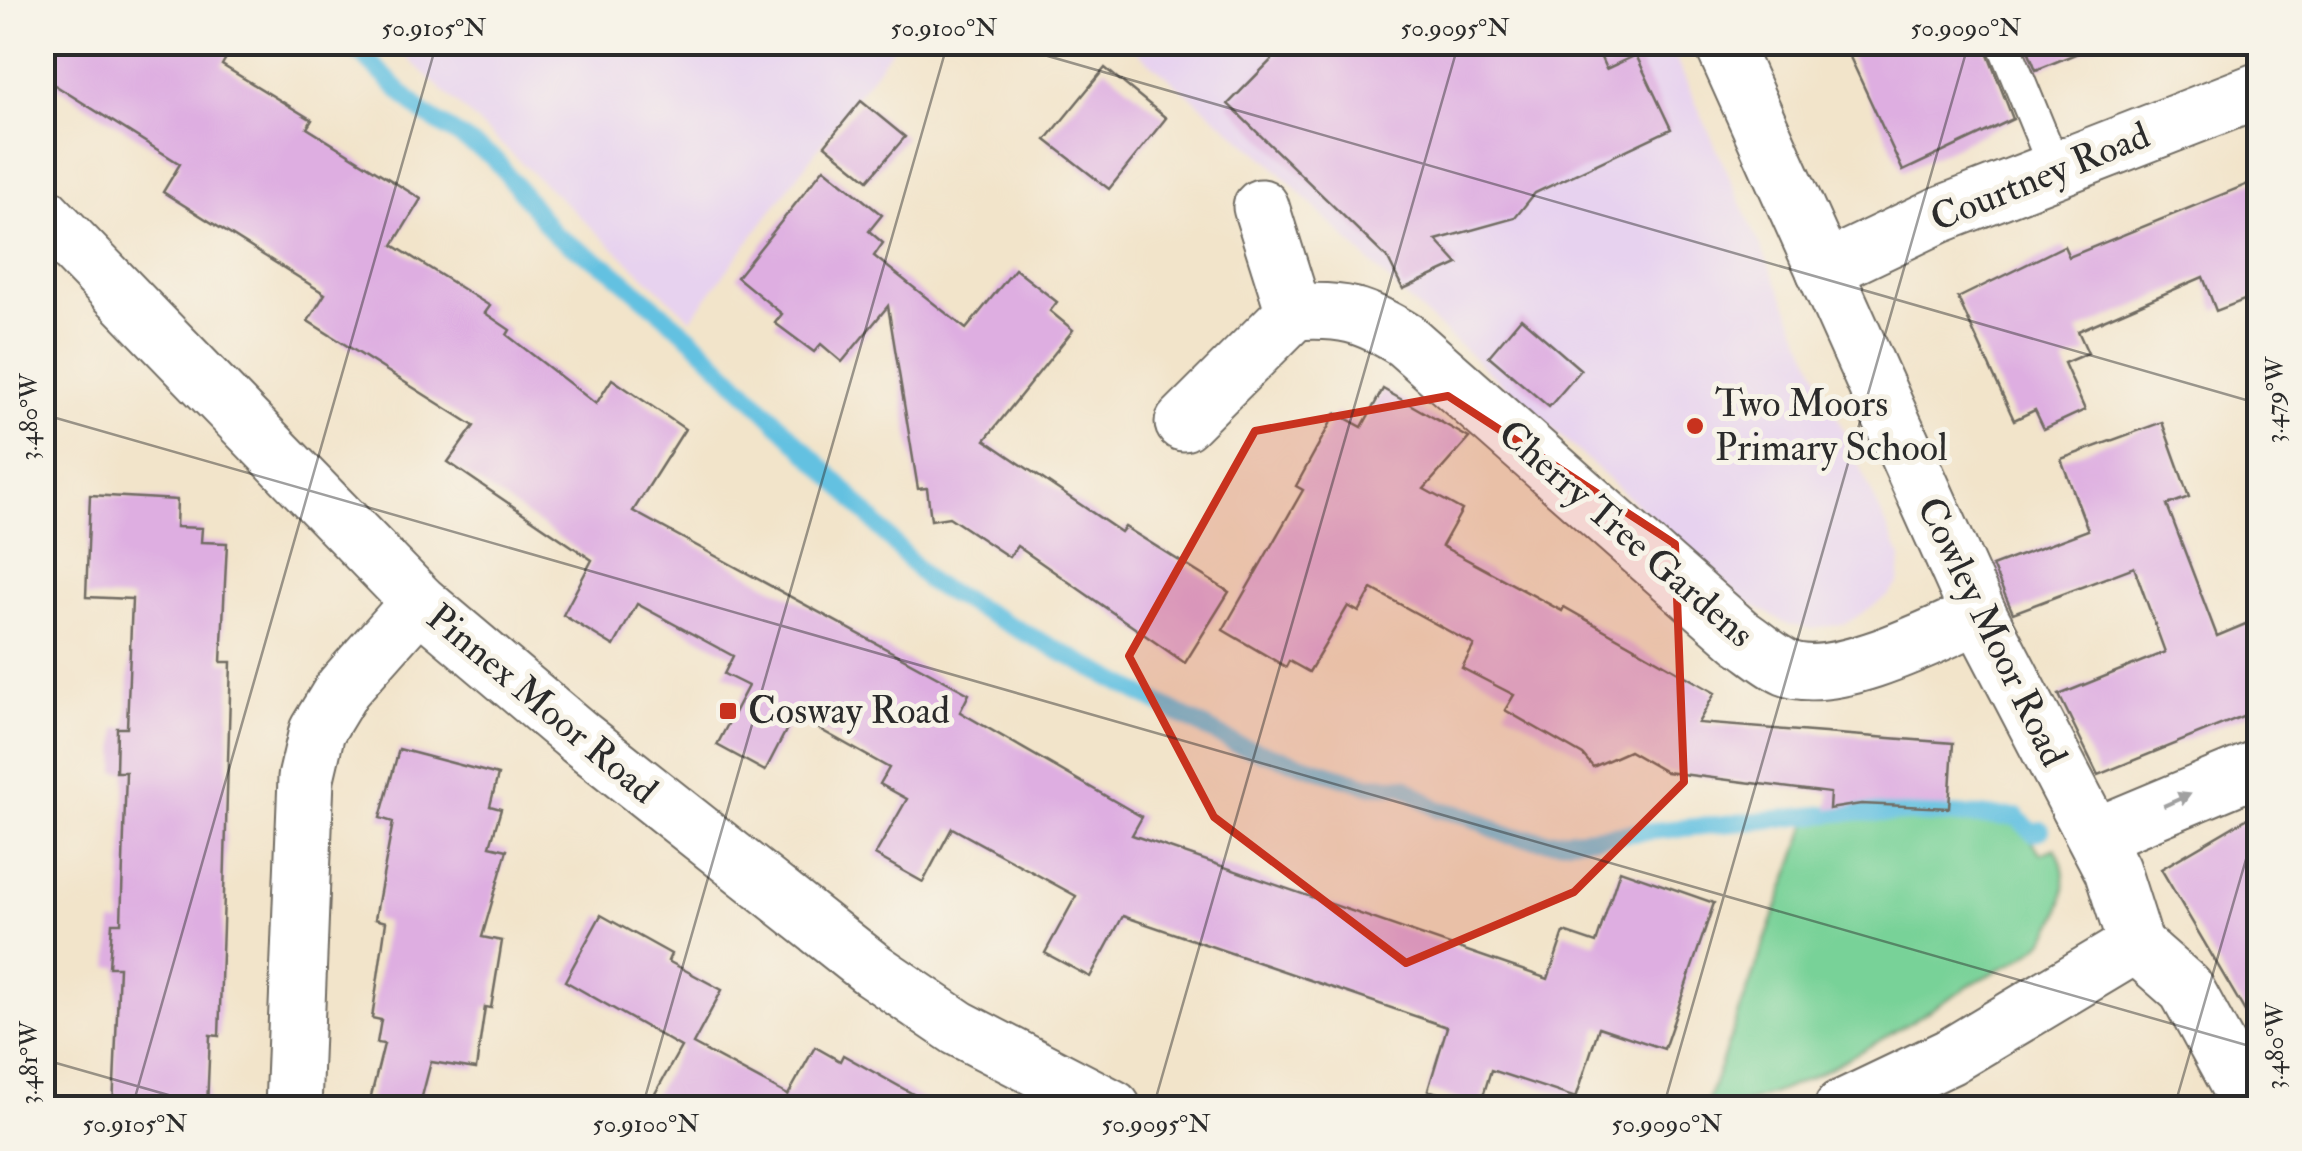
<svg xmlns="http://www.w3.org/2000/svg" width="2302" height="1151" font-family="'IM FELL Double Pica',serif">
	<rect width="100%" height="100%" fill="#f7f3e8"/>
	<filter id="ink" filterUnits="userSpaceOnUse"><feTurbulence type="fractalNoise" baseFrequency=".01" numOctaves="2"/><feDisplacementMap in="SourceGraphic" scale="20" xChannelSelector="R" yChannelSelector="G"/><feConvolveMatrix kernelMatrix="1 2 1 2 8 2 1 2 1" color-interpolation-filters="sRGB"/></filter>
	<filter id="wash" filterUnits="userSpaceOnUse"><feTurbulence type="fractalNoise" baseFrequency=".0048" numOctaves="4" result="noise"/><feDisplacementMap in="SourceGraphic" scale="40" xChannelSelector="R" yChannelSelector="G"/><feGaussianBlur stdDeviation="2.25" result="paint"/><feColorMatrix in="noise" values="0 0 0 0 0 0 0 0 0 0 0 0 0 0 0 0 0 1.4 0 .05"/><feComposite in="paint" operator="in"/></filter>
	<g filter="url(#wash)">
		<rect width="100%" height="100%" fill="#f2e4ca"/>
		<!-- built -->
		<g fill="#e7d2ef">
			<polygon points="391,43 896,43 691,319"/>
			<polygon points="1127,43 1669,43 1901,558 1899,583 1888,596 1847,623 1814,629 1790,625 1744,600 1404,296 1268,161"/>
		</g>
		<!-- green -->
		<path fill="#78d298" stroke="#527e62" stroke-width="2.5" d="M1837,817L2013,824L2025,831L2041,854L2055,848C2072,875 2064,915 2044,940C2030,957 1999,969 1979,980C1912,1020 1783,1109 1705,1108L1808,822Z"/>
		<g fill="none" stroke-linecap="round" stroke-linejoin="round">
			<!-- stream -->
			<polyline stroke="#63c1e1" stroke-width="18" points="349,42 424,114 494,158 555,235 610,269 696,342 845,490 930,583 1236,744 1368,785 1404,786 1437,809 1468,816 1506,835 1549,841 1849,812 2017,817 2033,833 2041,830"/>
		</g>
		<g id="blocks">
			<!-- building -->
			<g fill="#deaee1">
				<polygon points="42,42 235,42 222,65 312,120 307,128 421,199 393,245 490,306 485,313 510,330 507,335 596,404 612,379 685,429 633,511 969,694 960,712 1142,817 1132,835 1548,979 1564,932 1596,943 1620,870 1714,903 1664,1049 1599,1027 1576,1098 1491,1070 1480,1106 1428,1090 1447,1027 1123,916 1090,977 1045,953 1076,896 952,828 923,882 875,855 907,799 880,784 889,768 794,715 765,771 717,745 748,686 724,674 733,656 637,604 614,646 563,615 592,560 448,462 474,426 308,321 325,294 163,192 180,164 42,77"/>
				<polygon points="1289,42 1594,42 1606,69 1636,55 1671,129 1535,193 1515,218 1436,240 1458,264 1403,289 1388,259 1228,104"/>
				<polygon points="1843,42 1983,42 2013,119 1903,171"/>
				<polygon points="2025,42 2099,42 2100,44 2036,70"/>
				<polygon points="1105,68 1166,118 1109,189 1046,140"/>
				<polygon points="861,101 905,137 868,180 825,145"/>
				<polygon points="824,168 882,215 869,231 883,243 874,256 966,329 1015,269 1057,302 1050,311 1073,330 985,440 1121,532 1125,527 1229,592 1185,663 1017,546 1009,557 949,517 931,520 927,488 918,489 888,306 842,362 821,344 814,352 775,323 782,314 737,277"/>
				<polygon points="2260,179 2260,294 2216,311 2203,277 2078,331 2088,353 2064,363 2085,410 2044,429 2035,410 2014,420 1958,298 2064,246 2069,257"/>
				<polygon points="1521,318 1581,370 1549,407 1489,356"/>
				<polygon points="1383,389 1469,438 1424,489 1462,510 1442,546 1562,611 1564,607 1715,693 1698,723 1953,743 1949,808 1861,804 1829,809 1830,793 1666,772 1629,751 1593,767 1583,755 1505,710 1514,695 1462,668 1474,645 1372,589 1359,612 1348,606 1309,672 1289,661 1286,667 1223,630 1303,490 1296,486 1336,413 1362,427"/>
				<polygon points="2162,422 2189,497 2167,505 2217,636 2260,618 2260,709 2098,775 2059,695 2165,652 2134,567 2013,613 1992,566 2088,530 2061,459"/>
				<polygon points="90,495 177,500 176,527 202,528 201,542 227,543 221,662 231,662 223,926 219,1036 210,1035 207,1108 113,1108 119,967 109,967 112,923 121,923 126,772 116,772 117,728 127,728 132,599 86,597"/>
				<polygon points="399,749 498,775 490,806 501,809 490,846 507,850 482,937 502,941 491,1008 485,1007 476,1069 431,1062 419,1108 368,1108 384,1044 377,1043 381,1020 372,1018 386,922 375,919 393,822 380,818"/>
				<polygon points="2260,811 2260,1037 2161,869"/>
				<polygon points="601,915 671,954 668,961 722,990 693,1044 788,1095 815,1047 840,1061 843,1055 938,1108 647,1108 681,1047 565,981"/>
			</g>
		</g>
	</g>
	<g filter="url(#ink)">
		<use href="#blocks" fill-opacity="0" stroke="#716c63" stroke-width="2.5"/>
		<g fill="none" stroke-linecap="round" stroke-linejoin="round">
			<defs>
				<polyline id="lane" points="2003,42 2056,171"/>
				<g id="street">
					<polyline points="1722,42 1979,615 2112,870 2136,945 2186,989 2251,1108"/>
					<path d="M1261,207L1294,312C1343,309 1363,314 1405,340L1741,637C1756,647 1771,661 1787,668C1833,687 1935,635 1979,615"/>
					<polyline points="42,213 419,602 580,738 873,970 958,1028 1113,1108"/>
					<polyline points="1824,270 1939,215 2260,90"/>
					<polyline points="1183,423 1294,312"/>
					<polyline points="2095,836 2260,767"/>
					<polyline points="293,1108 306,778 317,731 343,688 419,602"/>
					<polyline points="1842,1108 1949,1057 2136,945"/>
				</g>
			</defs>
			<!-- lane casing -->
			<use href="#lane" stroke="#716c63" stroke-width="36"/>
			<!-- street casing -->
			<use href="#street" stroke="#716c63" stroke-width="59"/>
			<!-- lane -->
			<use href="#lane" stroke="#fff" stroke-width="32"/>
			<!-- street -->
			<use href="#street" stroke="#fff" stroke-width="55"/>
		</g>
		<!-- one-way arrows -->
		<defs><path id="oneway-solid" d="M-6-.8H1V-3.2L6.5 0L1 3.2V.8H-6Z" transform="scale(2.5)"/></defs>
		<use fill="#a0a0a0" href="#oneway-solid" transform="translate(2177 800) rotate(-24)"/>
	</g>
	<!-- marked area -->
	<path fill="#c8321e" fill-opacity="0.2" stroke="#c8321e" stroke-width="8" stroke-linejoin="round" d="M1448,396L1675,544L1684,782L1574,892L1406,963L1214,817L1129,656L1255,431Z"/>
	<!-- ticks -->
	<path fill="none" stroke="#2b2b2b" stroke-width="2.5" stroke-opacity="0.45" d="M999,42L2260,404M42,414L2260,1049M42,1059L214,1108M132,1108L437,42M642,1108L948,42M1153,1108L1459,42M1663,1108L1969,42M2174,1108L2260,811"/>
	<!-- markers -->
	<g fill="#c8321e" stroke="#f7f3e8" stroke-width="4">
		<circle cx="1695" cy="426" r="10"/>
		<rect x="718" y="701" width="20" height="20" rx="5"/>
	</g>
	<g text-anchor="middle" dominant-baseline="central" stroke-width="10" stroke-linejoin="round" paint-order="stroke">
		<!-- street labels -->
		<g font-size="38" fill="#2b2b2b" stroke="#f7f3e8">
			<text transform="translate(2040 177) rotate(-22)">Courtney Road</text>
			<text transform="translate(1626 534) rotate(41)">Cherry Tree Gardens</text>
			<text transform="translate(1992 632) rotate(64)">Cowley Moor Road</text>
			<text transform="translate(542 704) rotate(40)">Pinnex Moor Road</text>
		</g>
		<!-- poi labels -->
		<g font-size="38" fill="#2b2b2b" stroke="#f7f3e8" text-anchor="start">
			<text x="1715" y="404">Two Moors<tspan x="1715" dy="44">Primary School</tspan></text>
			<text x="748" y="711">Cosway Road</text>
		</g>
	</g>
	<!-- margin -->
	<rect width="2302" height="1151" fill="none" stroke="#f7f3e8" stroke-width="110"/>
	<rect x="55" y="55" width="2192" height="1041" fill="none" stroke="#2b2b2b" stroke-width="4"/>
	<g font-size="25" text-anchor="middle" fill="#2b2b2b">
		<text x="434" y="36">50.9105°N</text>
		<text x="944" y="36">50.9100°N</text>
		<text x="1455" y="36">50.9095°N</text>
		<text x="1966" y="36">50.9090°N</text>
		<text transform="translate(2274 400) rotate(-90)" y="9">3.479°W</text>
		<text transform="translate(28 417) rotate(-90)" y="9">3.480°W</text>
		<text transform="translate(2274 1046) rotate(-90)" y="9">3.480°W</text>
		<text transform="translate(28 1063) rotate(-90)" y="9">3.481°W</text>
		<text x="135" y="1132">50.9105°N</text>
		<text x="646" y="1132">50.9100°N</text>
		<text x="1156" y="1132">50.9095°N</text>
		<text x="1667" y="1132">50.9090°N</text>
	</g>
</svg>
